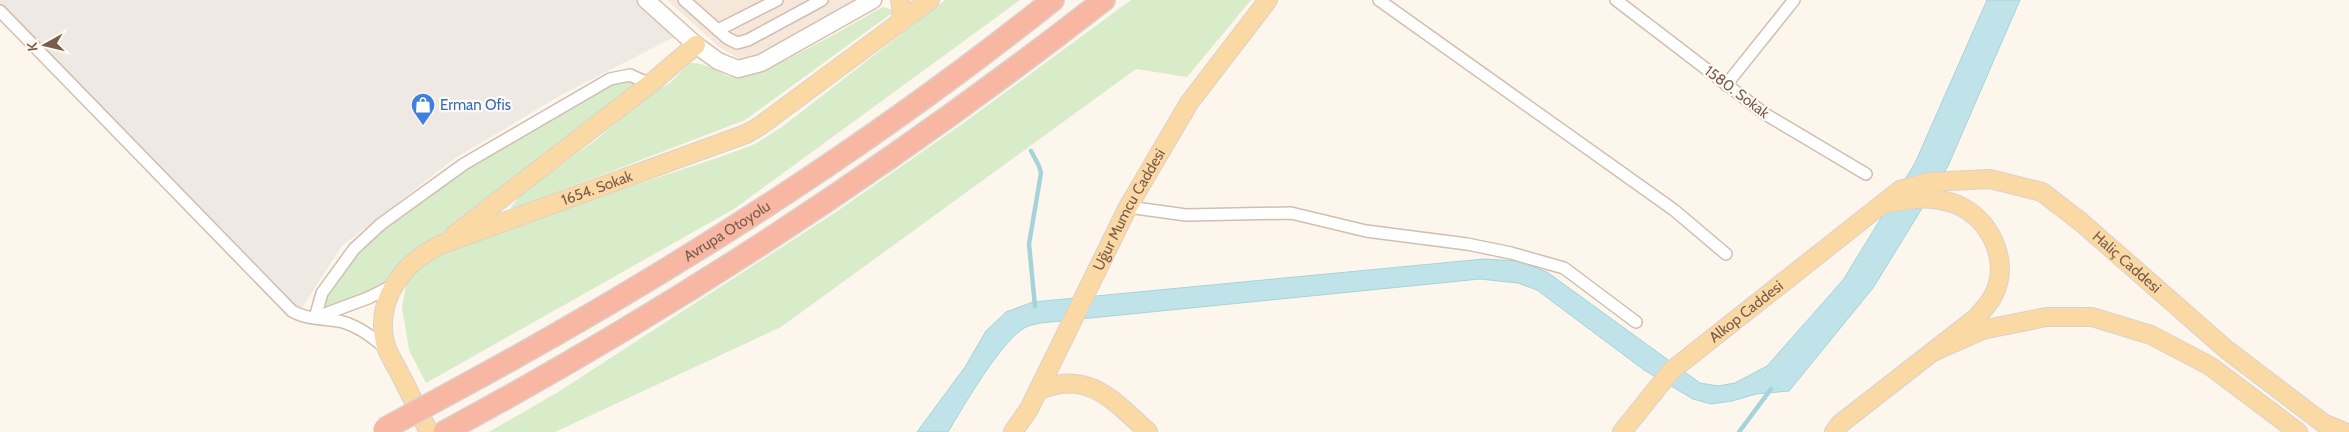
<svg xmlns="http://www.w3.org/2000/svg" width="2349" height="432" font-family="Cabin,sans-serif">
	<rect width="100%" height="100%" fill="#fdf6ec"/>
	<!-- residential -->
	<polygon fill="#f5e8da" points="667,0 855,0 745,62 719,47"/>
	<!-- industrial -->
	<polygon fill="#efe9e4" points="0,0 645,0 682,33 561,95 454,159 342,246 294,320 0,18"/>
	<!-- green -->
	<g fill="#d8ecc9">
		<polygon points="945,0 1020,0 734,209 426,383 409,350 402,307 407,279 420,265 448,250 520,223 723,156 755,144 782,127"/>
		<polygon points="1131,0 1251,0 1187,77 1136,69 781,327 555,432 489,432 558,392 836,212 962,124"/>
		<path d="M883,7L892,10V13L745,120L513,209L511,207L523,193L597,139L654,91L670,83L690,63C710,62 722,77 733,77C766,77 851,24 883,7Z"/>
		<polygon points="616,77 650,84 399,279 315,318 322,293 354,249 412,201"/>
	</g>
	<!-- water -->
	<path fill="#bfe3e8" stroke="#a5d3da" d="M1987,0H2020L1948,166L1873,288L1789,391L1756,394L1732,401L1711,404L1693,399L1644,370L1537,290L1518,283L1480,279L1041,323C1036,324 1030,325 1026,327C1002,339 963,407 948,432H917L965,367L986,331L1006,312L1033,302L1484,259L1519,261L1547,272L1700,383L1718,386L1735,383L1767,366L1843,280L1915,163Z"/>
	<g fill="none" stroke-linecap="round" stroke-linejoin="round">
		<!-- stream -->
		<g stroke="#a5d3da" stroke-width="4.5">
			<polyline points="1031,151 1039,166 1041,173 1029,244 1035,306"/>
			<polyline points="1739,432 1771,389"/>
		</g>
		<defs>
			<g id="street">
				<polyline points="684,0 727,38 737,43 748,40 822,0"/>
				<polyline points="1379,0 1674,210 1726,254"/>
				<polyline points="1616,0 1765,114 1866,174"/>
				<path d="M0,11L292,311C307,320 326,318 343,322C360,327 373,338 387,349"/>
				<polyline points="718,30 777,0"/>
				<polyline points="1726,85 1794,0"/>
				<polyline points="1128,207 1186,215 1291,213 1366,231 1467,244 1511,253 1564,268 1636,322"/>
				<polyline points="317,317 368,298 394,285"/>
				<polyline points="315,318 322,293 354,249 381,224 464,164 610,79 630,75 650,84"/>
			</g>
			<polyline id="secondary" points="646,0 696,45 718,61 738,69 761,63 873,0"/>
			<g id="primary">
				<polyline points="900,0 902,10 900,23"/>
				<polyline points="454,235 650,84 696,45"/>
				<polyline points="1935,351 1982,330 2046,317 2092,317 2151,335 2210,366 2298,432"/>
				<path d="M1038,391C1087,368 1114,401 1148,432"/>
				<path id="s1" d="M429,432C419,413 410,393 400,374C395,364 388,354 385,343C375,299 403,263 440,245L746,134L760,126L930,0"/>
				<path id="s2" d="M1013,432L1029,409L1128,207L1189,103L1268,0"/>
				<path id="s3" d="M1622,432L1671,371L1900,190L1929,182L1990,179L2042,192L2081,222L2227,350L2323,423L2344,432"/>
				<path d="M1834,432L1840,424L1976,318C1982,311 1989,304 1993,296C2010,264 1993,224 1962,207C1955,203 1941,200 1933,199C1917,197 1898,202 1883,204"/>
			</g>
			<g id="highway">
				<path id="s4" d="M443,397C657,282 864,151 1053,0"/>
				<path d="M444,432C677,307 896,162 1104,0"/>
			</g>
		</defs>
		<!-- street casing -->
		<use href="#street" stroke="#d1beb0" stroke-width="14"/>
		<!-- secondary casing -->
		<use href="#secondary" stroke="#d6c0b0" stroke-width="19"/>
		<!-- primary casing -->
		<use href="#primary" stroke="#dad1cd" stroke-width="20"/>
		<!-- highway casing -->
		<use href="#highway" stroke="#dad1cd" stroke-width="24"/>
		<!-- street -->
		<use href="#street" stroke="#fff" stroke-width="11"/>
		<!-- secondary -->
		<use href="#secondary" stroke="#fff" stroke-width="16"/>
		<!-- primary -->
		<use href="#primary" stroke="#fbd9a5" stroke-width="18"/>
		<!-- highway -->
		<use href="#highway" stroke="#f7b7a3" stroke-width="21"/>
		<defs>
			<polyline id="highway-bridge" points="384,429 443,397"/>
		</defs>
		<!-- highway-bridge casing -->
		<use href="#highway-bridge" stroke="#dad1cd" stroke-width="24" stroke-linecap="butt"/>
		<!-- highway-bridge -->
		<use href="#highway-bridge" stroke="#f7b7a3" stroke-width="21"/>
	</g>
	<!-- icons -->
	<defs>
		<symbol id="shop-pin" viewBox="-11 -11 22 30"><path d="M0 17L-7.5 6A9.5 9.5 0 1 1 7.5 6Z" fill="#3f7fe0" stroke="#fffaf3"/><path d="M-5-2.5h2.3a2.7 3.5 0 0 1 5.4 0H5L5.5 6h-11ZM-1.5-2.5h3a1.5 2.3 0 0 0-3 0Z" fill="#fff"/></symbol>
	</defs>
	<g fill-rule="evenodd">
		<use href="#shop-pin" x="409" y="91" width="28" height="38"/>
	</g>
	<g text-anchor="middle" dominant-baseline="central" stroke-width="4.5" stroke-linejoin="round" paint-order="stroke">
		<!-- street labels -->
		<g font-size="15" fill="#7a5c4d" stroke="#fffaf3">
			<text transform="translate(1737 92) rotate(37)">1580. Sokak</text>
			<text stroke="none"><textPath href="#s1" startOffset="388">1654. Sokak</textPath></text>
			<text stroke="none"><textPath href="#s2" startOffset="251">Uğur Mumcu Caddesi</textPath></text>
			<text stroke="none"><textPath href="#s4" startOffset="329">Avrupa Otoyolu</textPath></text>
			<text stroke="none"><textPath href="#s3" startOffset="625">Haliç Caddesi</textPath></text>
			<text stroke="none"><textPath href="#s3" startOffset="174">Alkop Caddesi</textPath></text>
		</g>
		<!-- shop labels -->
		<g font-size="15" fill="#366cbe" stroke="#fffaf3" text-anchor="start">
			<text x="440" y="105">Erman Ofis</text>
		</g>
	</g>
	<!-- north arrow -->
	<g transform="translate(45 45) rotate(262)" stroke="#fffaf3" stroke-width="4" paint-order="stroke">
	<path d="M0-4L9 19L0 12L-9 19Z" fill="#7a5c4d"/>
	<text y="-8" font-size="14" font-weight="bold" text-anchor="middle" fill="#7a5c4d">K</text>
	</g>
</svg>
